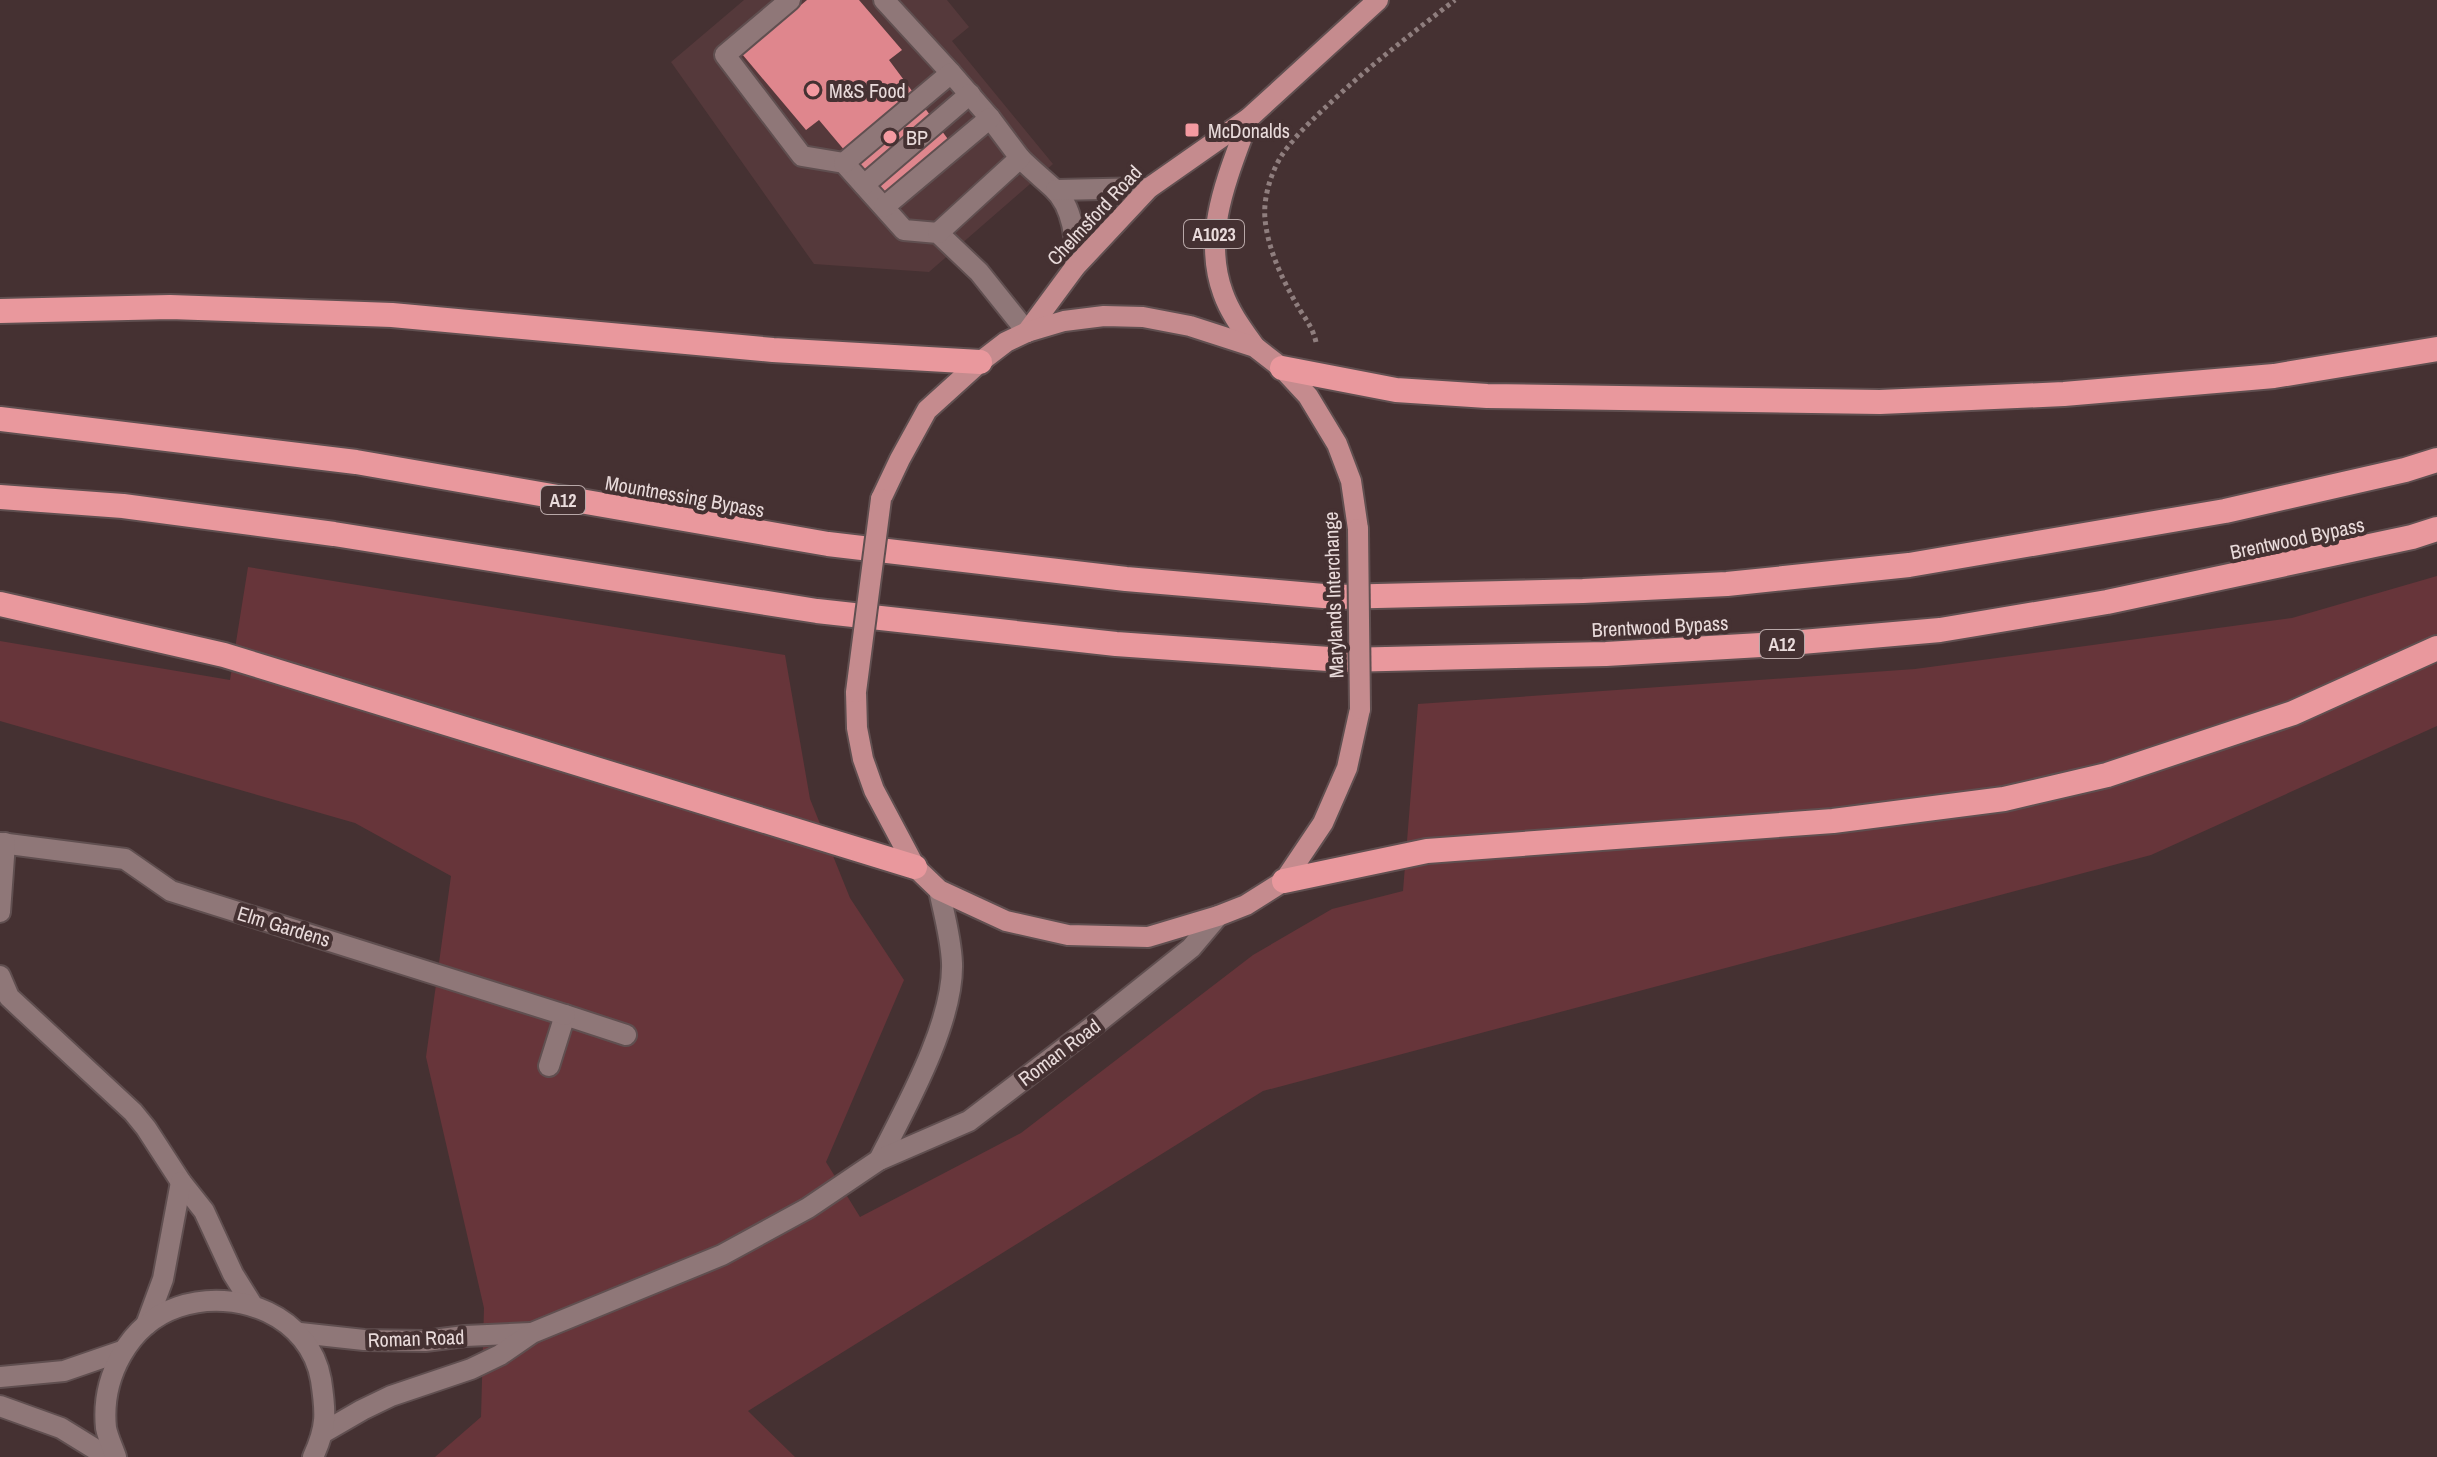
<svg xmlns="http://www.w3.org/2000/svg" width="2437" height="1457" font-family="'Archivo Narrow',sans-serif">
	<rect width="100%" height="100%" fill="#453132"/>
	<!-- built -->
	<polygon fill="#55393b" points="744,0 947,0 969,27 952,41 1053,164 929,272 814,264 671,62"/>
	<!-- green -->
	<polygon fill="#67353a" points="248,567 785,655 810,799 850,898 904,980 826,1162 860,1217 1021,1133 1253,955 1332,909 1403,891 1418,704 1915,669 2292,618 2437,576 2437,726 2151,855 1263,1091 748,1411 795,1457 435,1457 481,1417 484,1308 426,1057 451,876 355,823 0,721 0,641 230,680"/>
	<!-- building -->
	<polygon fill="#df868d" points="807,0 859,0 902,50 889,60 959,154 893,208 819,120 806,130 742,54"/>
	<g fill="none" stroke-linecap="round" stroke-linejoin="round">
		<defs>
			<g id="lane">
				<polyline points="790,0 725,55 802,156 844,163 904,230 938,233 979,272 1027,332"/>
				<polyline points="884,0 951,73"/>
				<path d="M1020,158C1031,169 1042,178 1053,188C1073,206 1077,242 1075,267"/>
				<polyline points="844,163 951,73 990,118 1020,158 938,233"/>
				<polyline points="864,185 970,94"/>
				<polyline points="1056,190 1149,188"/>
				<polyline points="884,207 990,118"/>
				<polyline points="549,1066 565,1015 626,1035"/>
			</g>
			<g id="street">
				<polyline points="0,843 125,859 171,891 565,1015"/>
				<polyline points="0,912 5,843"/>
				<polyline points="0,976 9,997 133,1112 146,1128 181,1182 204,1211 233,1274 253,1306"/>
				<polyline points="146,1325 163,1279 181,1182"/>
			</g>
			<g id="secondary">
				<path d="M879,1160C906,1107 954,1022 952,963C951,938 944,914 939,890"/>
				<polyline points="300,1333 364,1340 425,1341 465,1336 531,1333"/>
				<polyline points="0,1377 64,1371 122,1351"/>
				<polyline points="0,1406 61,1428 108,1457"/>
				<polyline points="324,1432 362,1410 391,1396 471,1369 500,1355 532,1333 722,1255 808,1208 879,1160 969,1121 1096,1024 1191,948 1218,916"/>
				<path d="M116,1457C113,1448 108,1438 106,1428C101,1378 128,1324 178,1307C237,1287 310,1316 321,1380C326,1413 327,1427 313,1457"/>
			</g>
			<g id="primary">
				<path d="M1249,118C1229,174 1201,233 1223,293C1230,313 1243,330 1255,347"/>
				<polyline points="1027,332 1075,267 1149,188 1249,118 1378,0"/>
				<polyline points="881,499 900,459 927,410 980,362 1006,342 1027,332 1064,321 1104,316 1143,317 1190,326 1255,347 1282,368 1308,396 1337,444 1351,481 1358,529"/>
				<polyline points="856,692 857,728 863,759 874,790 915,867 939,890 1006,921 1068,935 1148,937 1218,916 1246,905 1284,881 1323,823 1347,768 1360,709"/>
			</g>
			<g id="highway">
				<polyline points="0,311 170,307 392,315 773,350 980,362"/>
				<polyline points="1282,368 1396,390 1487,396 1880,402 2064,394 2274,376 2437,349"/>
				<polyline points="0,419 356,462 828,544 1126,579 1335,597 1583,591 1727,584 1909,565 2225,511 2405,470 2437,460"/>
				<polyline points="0,497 123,506 334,534 817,611 1116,644 1343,660 1606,654 1778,644 1940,630 2107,602 2412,537 2437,529"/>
				<polyline points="0,604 224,655 915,867"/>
				<polyline points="1284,881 1427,851 1833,821 2004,799 2107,775 2293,713 2437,648"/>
			</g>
		</defs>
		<!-- lane casing -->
		<use href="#lane" stroke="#604f50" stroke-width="24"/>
		<!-- street casing -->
		<use href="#street" stroke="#604f50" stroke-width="24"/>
		<!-- secondary casing -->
		<use href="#secondary" stroke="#604f50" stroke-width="24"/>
		<!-- primary casing -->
		<use href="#primary" stroke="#604f50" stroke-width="24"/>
		<!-- highway casing -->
		<use href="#highway" stroke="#604f50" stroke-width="28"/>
		<!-- path -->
		<path stroke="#8f7e7e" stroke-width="5" stroke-dasharray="4 4" stroke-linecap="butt" d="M1316,342C1313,329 1307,321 1300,310C1284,283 1268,251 1265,219C1263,198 1271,172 1282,155C1294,137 1312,120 1328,105C1368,67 1411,34 1455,0"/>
		<!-- lane -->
		<use href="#lane" stroke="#8f7778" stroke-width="20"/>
		<!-- street -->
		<use href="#street" stroke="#8f7778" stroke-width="20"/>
		<!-- secondary -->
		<use href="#secondary" stroke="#8f7778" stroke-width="20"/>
		<!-- primary -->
		<use href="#primary" stroke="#c58b8e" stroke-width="20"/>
		<!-- highway -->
		<use href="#highway" stroke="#e9989d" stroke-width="24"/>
		<defs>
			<g id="primary-bridge">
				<polyline points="1358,529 1360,709"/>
				<polyline points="856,692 881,499"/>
			</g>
		</defs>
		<!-- primary-bridge casing -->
		<use href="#primary-bridge" stroke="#604f50" stroke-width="24" stroke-linecap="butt"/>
		<!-- primary-bridge -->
		<use href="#primary-bridge" stroke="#c58b8e" stroke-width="20"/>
	</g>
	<!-- markers -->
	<g fill="#f49aa1" stroke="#453132" stroke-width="3">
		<circle cx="813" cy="90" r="8"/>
		<rect x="1184" y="122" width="16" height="16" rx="4"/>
		<circle cx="890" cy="137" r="8"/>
	</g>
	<g text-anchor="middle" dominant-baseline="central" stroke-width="8" stroke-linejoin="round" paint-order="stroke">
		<!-- shield labels -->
		<g fill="#453132" stroke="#b8a8a8" stroke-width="2">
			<rect x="1184" y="220" width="60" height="28" rx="6"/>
			<rect x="541" y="486" width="44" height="28" rx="6"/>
			<rect x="1760" y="630" width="44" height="28" rx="6"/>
		</g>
		<g font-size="18" font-weight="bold" fill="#e9dbdb">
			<text x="1214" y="234">A1023</text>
			<text x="563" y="500">A12</text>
			<text x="1782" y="644">A12</text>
		</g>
		<!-- poi labels -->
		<g font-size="20" fill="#e9dbdb" stroke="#453132" text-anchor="start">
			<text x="829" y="90">M&amp;S Food</text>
			<text x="1208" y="130">McDonalds</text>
			<text x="906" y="137">BP</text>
		</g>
		<!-- street labels -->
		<g font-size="20" fill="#e9dbdb" stroke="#453132">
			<text transform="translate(1094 215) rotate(-47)">Chelmsford Road</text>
			<text transform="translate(685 496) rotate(10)">Mountnessing Bypass</text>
			<text transform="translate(2297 538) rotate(-12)">Brentwood Bypass</text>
			<text transform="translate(1333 595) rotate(-92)">Marylands Interchange</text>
			<text transform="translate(1660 626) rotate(-3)">Brentwood Bypass</text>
			<text transform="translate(284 926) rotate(17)">Elm Gardens</text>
			<text transform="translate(1059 1052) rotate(-37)">Roman Road</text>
			<text transform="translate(416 1338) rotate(-2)">Roman Road</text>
		</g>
	</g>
</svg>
